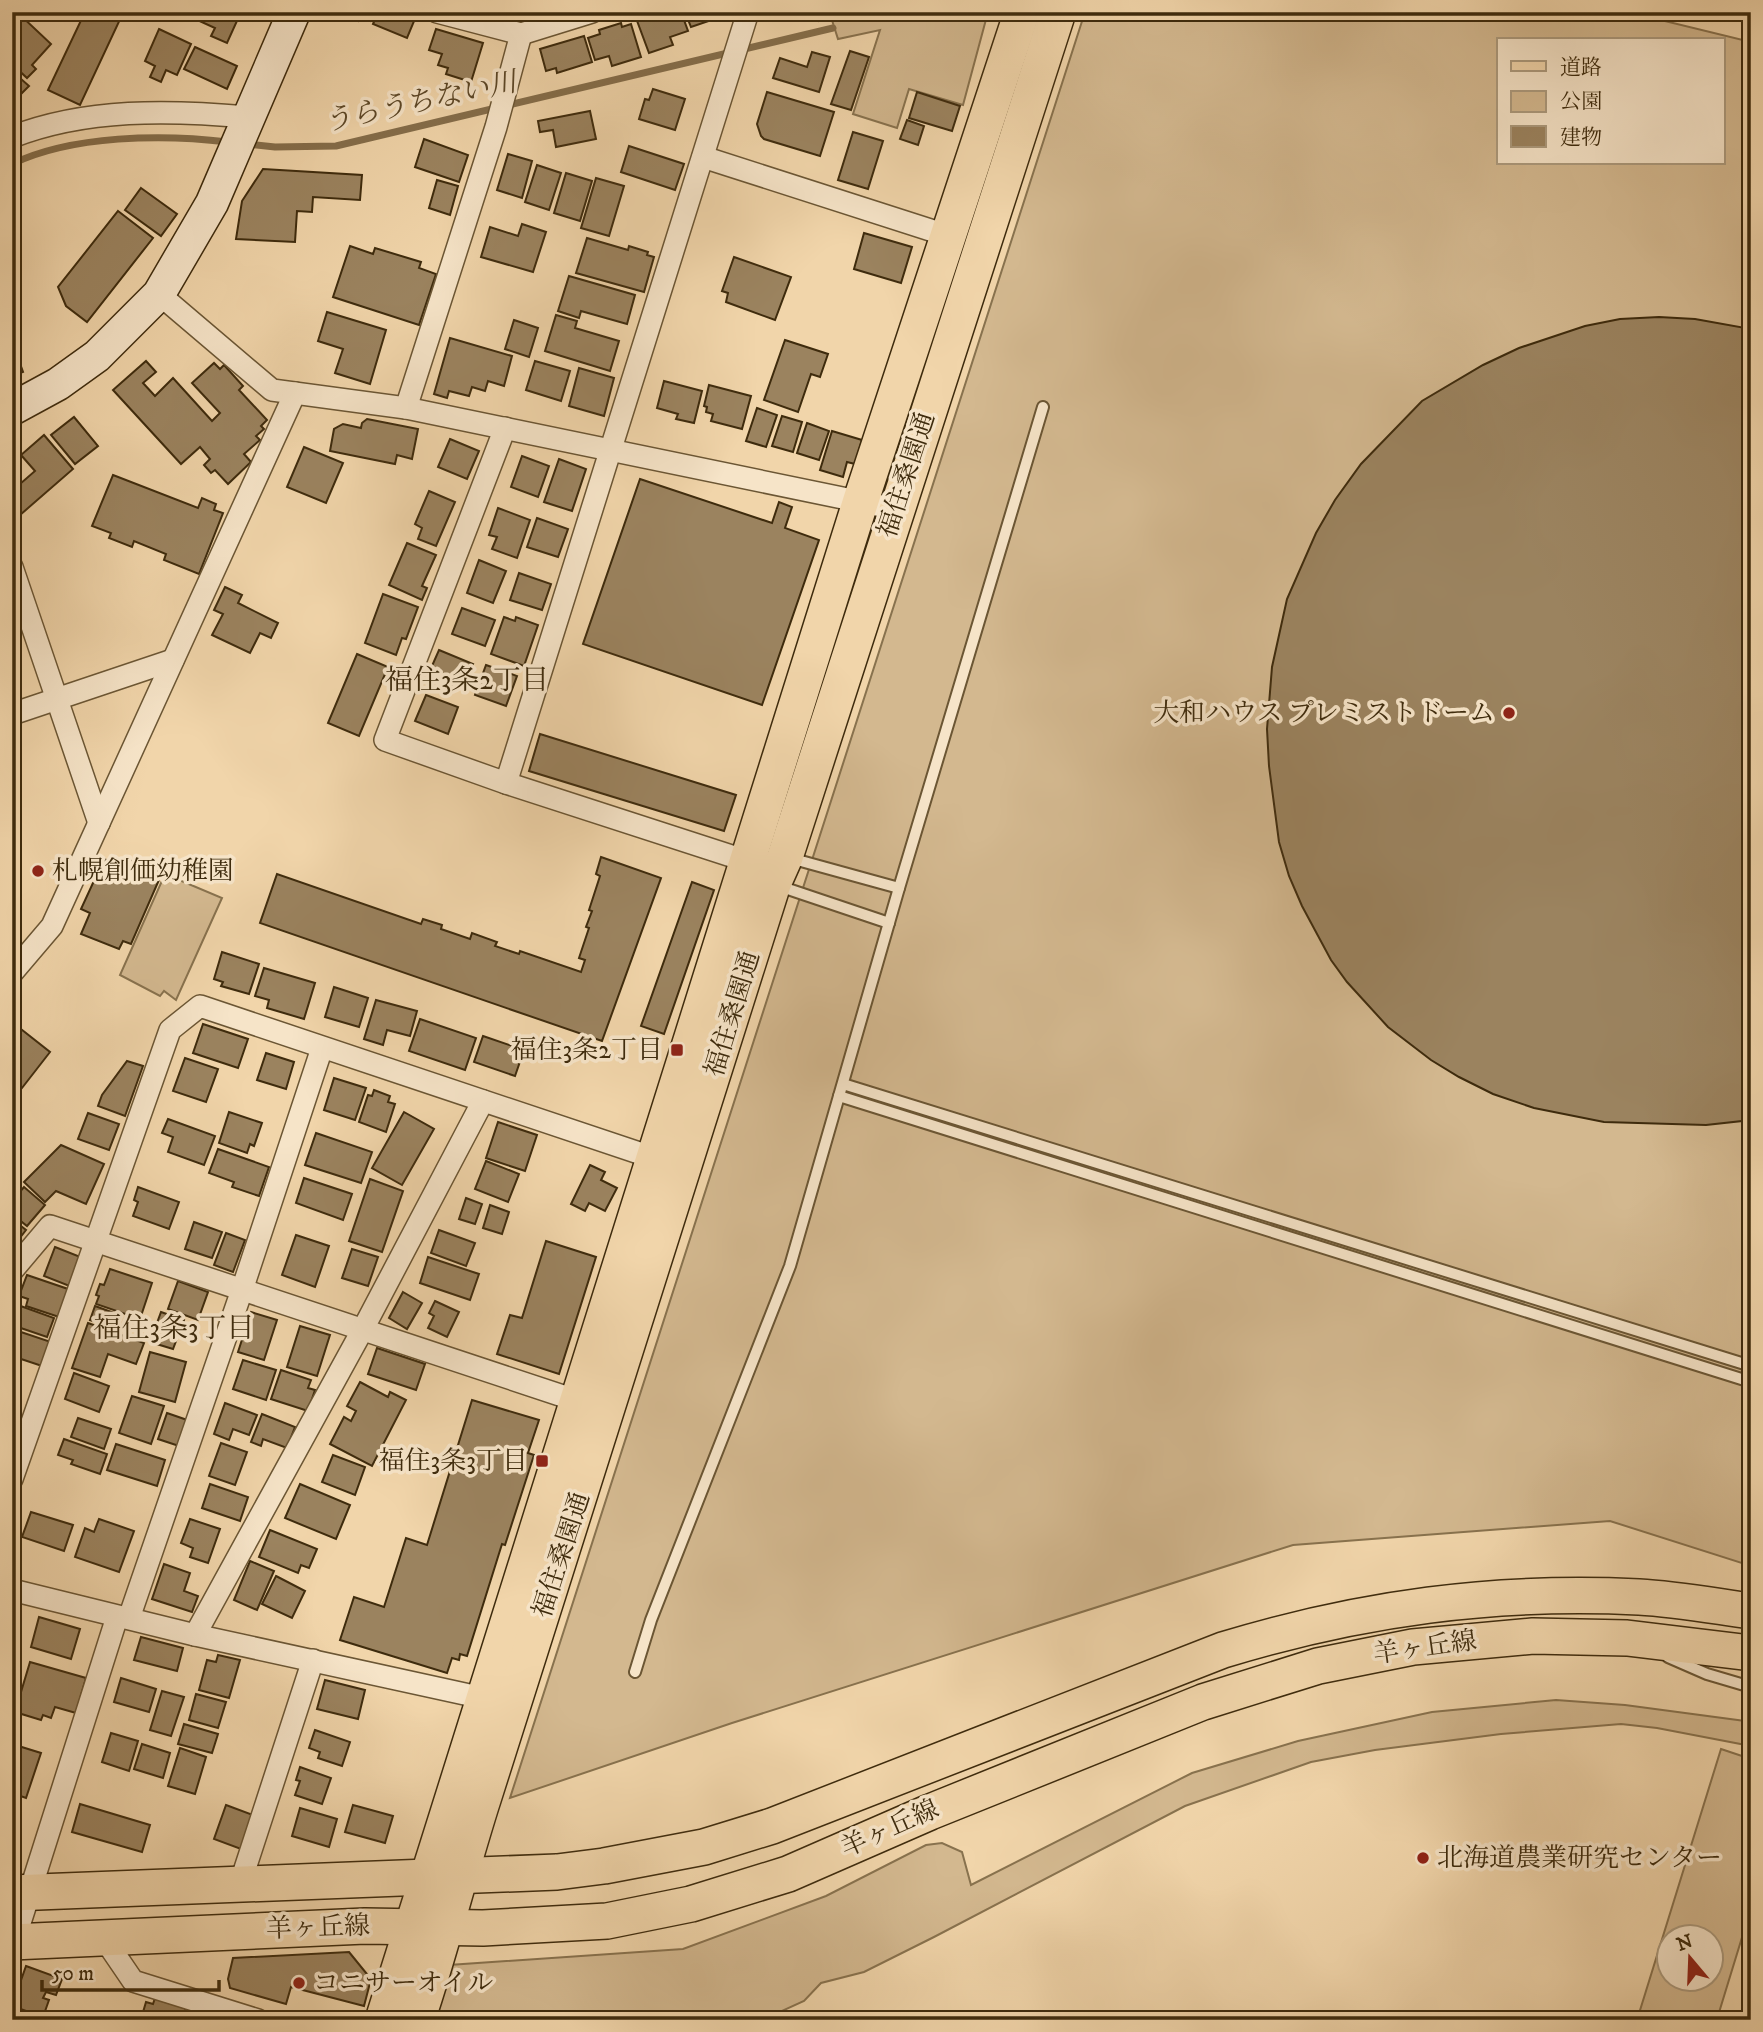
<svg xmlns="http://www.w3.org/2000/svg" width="1763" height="2032" font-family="'IM FELL DW Pica','Noto Serif JP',serif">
	<rect width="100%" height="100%" fill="#f1d5aa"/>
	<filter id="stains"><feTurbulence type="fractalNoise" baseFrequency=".00286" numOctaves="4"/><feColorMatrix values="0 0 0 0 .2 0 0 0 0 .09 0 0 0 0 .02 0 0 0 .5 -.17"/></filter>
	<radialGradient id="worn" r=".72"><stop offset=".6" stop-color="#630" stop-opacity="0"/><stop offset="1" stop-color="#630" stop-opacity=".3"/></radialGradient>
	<!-- green -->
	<g fill="#d3b88f" stroke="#88724e" stroke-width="2" fill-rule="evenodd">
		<polygon points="816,12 988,12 963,105 909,89 897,128 853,114 880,30 838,39 831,17 819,21"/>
		<path d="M1085,12H1628L1751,42V1566L1610,1521L1293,1545L732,1723L510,1798ZM1499,40H1723V163H1499Z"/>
		<polygon points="165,874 222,898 176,1000 164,991 160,996 120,975"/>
		<polygon points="1556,1700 1625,1705 1745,1721 1751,1724 1751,1746 1657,1728 1621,1724 1501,1734 1375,1750 1311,1762 1185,1806 934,1937 864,1972 821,1983 804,2001 762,2020 431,2020 449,1965 683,1949 826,1896 926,1845 942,1843 962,1852 971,1885 1192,1773 1298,1741 1432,1712"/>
		<path d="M1721,1749L1751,1759V1908L1717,2019L1637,2020ZM1668,1938H1710V1980H1668Z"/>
	</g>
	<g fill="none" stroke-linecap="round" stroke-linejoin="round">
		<!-- stream -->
		<g stroke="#856e4b" stroke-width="7">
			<polyline points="247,144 275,147 336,146 833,28"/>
			<path d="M12,164C72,135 163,134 228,142"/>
		</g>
	</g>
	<!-- building -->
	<g fill="#9b835f" stroke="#3e2b0d" stroke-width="2">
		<polygon points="14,12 17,12 51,44 32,65 36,69 27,78 12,64"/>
		<polygon points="85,12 123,13 80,105 48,90"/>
		<polygon points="198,12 241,12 227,43 211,36 215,28 195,19"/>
		<polygon points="374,12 370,21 360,17 358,21 340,13"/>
		<polygon points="378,12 413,12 417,14 407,38 373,24"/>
		<polygon points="650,12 681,12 688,31 670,37 673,45 649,53 636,18"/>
		<polygon points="685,12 735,12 691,27"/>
		<polygon points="621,23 622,27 631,24 641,57 612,66 609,56 595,60 588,38 600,34 599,30"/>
		<polygon points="159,29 191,44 177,75 166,70 161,82 150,77 155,66 145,61"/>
		<polygon points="436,29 483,43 471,82 446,74 448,68 438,65 442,54 429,50"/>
		<polygon points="584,36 592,62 557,73 556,68 546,71 540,49"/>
		<polygon points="195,47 237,66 227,89 184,69"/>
		<polygon points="850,51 869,57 851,110 831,104"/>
		<polygon points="812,52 830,57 819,92 773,78 780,58 807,67"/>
		<polygon points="12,71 29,86 12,103"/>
		<polygon points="653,89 685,99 675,130 639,119 645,99 649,100"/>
		<polygon points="767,92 834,112 820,156 764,139 761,136 757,124"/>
		<polygon points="917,92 960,106 952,131 909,118"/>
		<polygon points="590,111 596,139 556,147 553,130 540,132 538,121"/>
		<polygon points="907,120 924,126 918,145 900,139"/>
		<polygon points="853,132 883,141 868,189 838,180"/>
		<polygon points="424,139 468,155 459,182 415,167"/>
		<polygon points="629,146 684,164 675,190 621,172"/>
		<polygon points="508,154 532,161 522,198 497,190"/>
		<polygon points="537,165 561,173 549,210 525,202"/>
		<polygon points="263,169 362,175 360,200 313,197 312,212 297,211 295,242 236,239 242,201"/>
		<polygon points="566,173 592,181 580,221 554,213"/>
		<polygon points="596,178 624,186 609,236 581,228"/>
		<polygon points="437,180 458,186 450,215 429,208"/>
		<polygon points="141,188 177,214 161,236 125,210"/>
		<polygon points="118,211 153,238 87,322 66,306 58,287"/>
		<polygon points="522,224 546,232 533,272 481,257 490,227 518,236"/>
		<polygon points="864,233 912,247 901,283 854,269"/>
		<polygon points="587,238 628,250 629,246 648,252 647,255 654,257 644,292 576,273"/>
		<polygon points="350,246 373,254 375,248 421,262 419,268 436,274 419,325 333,297"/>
		<polygon points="734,257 791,277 775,320 726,302 728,293 722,291"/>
		<polygon points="569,276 635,295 627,324 581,311 579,318 558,311"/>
		<polygon points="327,312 386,330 370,384 335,373 343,349 318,341"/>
		<polygon points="556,315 577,321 575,328 619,341 610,371 545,351"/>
		<polygon points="1659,317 1695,319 1751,329 1751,1120 1706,1125 1604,1122 1534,1108 1493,1094 1459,1077 1431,1060 1388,1027 1347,982 1331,960 1302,906 1289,876 1279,842 1269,766 1267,729 1272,667 1287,599 1316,533 1335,500 1361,464 1422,401 1483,365 1519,348 1585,326 1620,319"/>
		<polygon points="514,320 538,328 529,357 505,349"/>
		<polygon points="450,338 512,356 504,386 488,381 485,391 472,387 469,396 449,391 447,398 434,394"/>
		<polygon points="785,340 828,354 820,377 811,374 798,412 764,400"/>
		<polygon points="12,341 23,372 12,376"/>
		<polygon points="146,361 156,372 143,383 155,396 173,378 212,421 220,413 192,383 214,363 220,369 224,365 243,386 239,390 267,420 261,426 264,429 256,436 260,440 244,454 251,462 228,484 215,470 211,473 204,465 210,459 200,447 181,464 113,390"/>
		<polygon points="535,361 570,371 561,401 526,390"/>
		<polygon points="579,368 614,378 604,416 569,406"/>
		<polygon points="664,381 702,391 694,423 676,419 678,414 657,408"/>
		<polygon points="709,385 751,396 742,429 711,421 713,414 706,412 707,407 704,406"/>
		<polygon points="757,408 777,415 766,447 746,441"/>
		<polygon points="782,416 802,422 793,452 772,446"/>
		<polygon points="74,417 98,446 75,464 51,435"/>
		<polygon points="367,419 418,429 412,459 397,455 395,464 330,451 334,429 343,424 361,428 362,423"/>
		<polygon points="807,423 829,431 819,460 797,453"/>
		<polygon points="832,431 862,440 855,464 847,462 843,477 820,470"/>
		<polygon points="44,435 73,469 20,515 12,505 12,491 35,471 21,455"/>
		<polygon points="450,439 479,451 467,479 438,467"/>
		<polygon points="304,447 343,463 326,503 287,487"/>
		<polygon points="522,456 549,466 538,497 511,487"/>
		<polygon points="559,459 586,469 572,511 544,502"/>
		<polygon points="113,475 198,508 202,498 216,504 214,510 223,513 199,574 164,560 166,554 134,541 132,547 109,538 111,533 92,526"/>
		<polygon points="640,479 772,523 779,502 792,507 785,528 819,540 762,705 583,644"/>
		<polygon points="429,491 455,502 436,546 418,539 422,528 415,524"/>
		<polygon points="498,508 530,520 517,558 492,549 497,537 489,535"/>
		<polygon points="537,518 568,529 558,557 527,547"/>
		<polygon points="407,543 436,555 422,586 427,588 422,600 389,585"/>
		<polygon points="479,560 506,571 493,603 467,593"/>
		<polygon points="519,573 551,584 542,610 510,600"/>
		<polygon points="225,587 242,595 238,603 278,623 271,638 260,633 250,653 212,635 223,614 214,610"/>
		<polygon points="383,594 418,607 406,639 402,638 396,655 365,643"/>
		<polygon points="462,608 495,620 485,646 452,634"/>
		<polygon points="504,617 515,621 516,617 538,625 524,666 491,654"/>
		<polygon points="439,650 473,664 462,689 428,675"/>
		<polygon points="357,654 388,667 359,736 328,723"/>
		<polygon points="486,665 517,676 506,706 475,695"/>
		<polygon points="426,695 458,707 448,734 415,721"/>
		<polygon points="540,734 736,795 724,831 529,771"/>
		<polygon points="601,857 661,878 602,1041 260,923 277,874 421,924 423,919 442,925 441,929 470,939 472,933 497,942 495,946 519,954 520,951 581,972 585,960 579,958 589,928 586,927 592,911 589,910 600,876 596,874"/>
		<polygon points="104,859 126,869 130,860 162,873 131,944 123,941 119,949 81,934 90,913 81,909"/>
		<polygon points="692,882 714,890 664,1034 641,1026"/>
		<polygon points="222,952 259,964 249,994 221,986 223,982 214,979"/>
		<polygon points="264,968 315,983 304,1019 267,1008 269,1000 255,996"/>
		<polygon points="334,987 368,998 359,1027 325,1017"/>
		<polygon points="376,1000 417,1011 410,1036 387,1030 383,1045 364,1039"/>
		<polygon points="420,1019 476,1038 465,1070 409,1051"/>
		<polygon points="12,1022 50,1052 22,1088 15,1083 12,1086"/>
		<polygon points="203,1024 248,1039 238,1068 193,1053"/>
		<polygon points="483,1036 524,1050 515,1076 474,1062"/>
		<polygon points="266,1053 294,1062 286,1089 257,1080"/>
		<polygon points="185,1058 218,1069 206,1102 173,1091"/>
		<polygon points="127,1061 143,1066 125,1116 98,1106 102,1095"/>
		<polygon points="334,1078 366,1088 355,1120 324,1110"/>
		<polygon points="374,1090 390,1096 388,1102 395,1104 386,1132 359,1122 368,1095 372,1096"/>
		<polygon points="229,1112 262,1123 254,1146 250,1144 247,1153 219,1143"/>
		<polygon points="404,1112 434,1129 402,1185 372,1168"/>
		<polygon points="88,1113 119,1124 109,1150 78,1139"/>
		<polygon points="168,1119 215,1136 204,1165 168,1152 173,1137 162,1133"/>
		<polygon points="498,1122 537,1135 525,1171 486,1158"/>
		<polygon points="316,1133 372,1152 361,1183 305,1165"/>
		<polygon points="61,1145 104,1164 86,1204 56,1191 45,1202 24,1182"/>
		<polygon points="218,1149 269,1167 259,1196 232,1187 234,1182 209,1173"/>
		<polygon points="486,1161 519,1174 508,1202 475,1189"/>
		<polygon points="590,1165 605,1172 601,1180 617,1188 605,1211 589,1203 585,1211 571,1204"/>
		<polygon points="304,1178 352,1194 343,1220 296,1203"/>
		<polygon points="370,1179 403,1191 382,1252 349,1241"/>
		<polygon points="24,1187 45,1205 27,1226 12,1214 12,1201"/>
		<polygon points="138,1187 179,1202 169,1229 133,1216 138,1202 134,1200"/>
		<polygon points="466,1198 482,1204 475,1224 459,1219"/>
		<polygon points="490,1205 509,1212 502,1234 483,1228"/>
		<polygon points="12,1219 26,1230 12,1248"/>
		<polygon points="194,1222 222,1232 212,1258 185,1249"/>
		<polygon points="439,1230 475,1243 466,1266 431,1253"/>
		<polygon points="226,1233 245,1240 233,1272 214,1265"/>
		<polygon points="296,1235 329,1246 315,1287 282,1275"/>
		<polygon points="546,1241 596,1257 559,1374 497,1354 510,1315 522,1318"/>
		<polygon points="55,1247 83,1258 72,1287 44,1276"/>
		<polygon points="352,1249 378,1257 368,1286 342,1278"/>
		<polygon points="428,1257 479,1274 470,1300 420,1283"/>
		<polygon points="110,1269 152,1283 140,1319 96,1304 99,1296 96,1295 100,1284 104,1285"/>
		<polygon points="27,1275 68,1289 59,1317 26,1306 28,1299 19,1296"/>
		<polygon points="178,1281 208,1292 198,1320 168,1309"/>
		<polygon points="403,1292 422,1303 407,1329 389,1318"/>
		<polygon points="435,1301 459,1312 447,1337 428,1328 434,1316 429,1313"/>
		<polygon points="15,1304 54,1318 47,1337 12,1325"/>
		<polygon points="95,1306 120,1315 115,1328 90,1320"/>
		<polygon points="161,1312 184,1320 173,1349 150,1342"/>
		<polygon points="251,1312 277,1320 264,1360 238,1352"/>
		<polygon points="88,1323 144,1343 136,1364 108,1354 100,1377 72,1368"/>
		<polygon points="300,1326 330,1335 317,1376 287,1367"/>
		<polygon points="12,1329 51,1342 42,1366 12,1356"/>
		<polygon points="377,1348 425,1364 416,1390 368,1374"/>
		<polygon points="150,1352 186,1362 175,1402 139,1392"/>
		<polygon points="243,1360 276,1370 266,1400 233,1389"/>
		<polygon points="281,1370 311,1380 308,1388 315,1390 308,1411 271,1399"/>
		<polygon points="74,1373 109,1386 99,1412 65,1399"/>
		<polygon points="360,1382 388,1397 390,1392 406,1400 372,1466 330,1444 344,1417 351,1421 356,1411 347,1406"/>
		<polygon points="132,1396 164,1406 151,1444 119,1433"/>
		<polygon points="472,1400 539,1420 528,1453 534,1455 505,1545 502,1544 467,1656 460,1654 459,1660 452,1658 447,1673 340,1640 354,1597 384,1607 406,1538 427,1545"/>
		<polygon points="225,1403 257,1415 249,1435 233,1429 229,1440 214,1434"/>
		<polygon points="167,1413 190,1421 182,1447 158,1439"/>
		<polygon points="262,1414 295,1427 287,1448 263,1439 261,1446 251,1442"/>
		<polygon points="78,1418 111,1429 104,1449 71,1437"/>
		<polygon points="64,1439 107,1454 100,1474 71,1464 73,1460 58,1455"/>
		<polygon points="221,1443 247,1452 235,1485 209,1476"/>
		<polygon points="116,1444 165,1460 157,1486 107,1470"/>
		<polygon points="333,1455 365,1467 355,1495 322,1482"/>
		<polygon points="210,1484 248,1497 240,1521 202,1508"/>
		<polygon points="300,1484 350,1505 336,1539 285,1518"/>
		<polygon points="31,1512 73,1525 64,1551 22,1537"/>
		<polygon points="99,1519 134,1531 119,1572 75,1557 85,1528 94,1532"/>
		<polygon points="190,1519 220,1529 208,1563 190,1557 193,1548 181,1543"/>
		<polygon points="270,1530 317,1549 309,1568 301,1565 298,1573 259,1557"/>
		<polygon points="250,1561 274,1571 257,1610 234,1600"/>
		<polygon points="164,1564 190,1573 184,1591 198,1596 192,1612 152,1599"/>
		<polygon points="276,1576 305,1591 292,1618 262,1604"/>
		<polygon points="39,1617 80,1629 71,1659 31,1647"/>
		<polygon points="141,1637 183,1648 177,1671 134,1660"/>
		<polygon points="218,1655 240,1660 229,1698 199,1690 207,1660 216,1662"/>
		<polygon points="30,1662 86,1678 76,1713 55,1707 51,1718 43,1715 41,1720 15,1712"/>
		<polygon points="121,1678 156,1689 149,1712 114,1702"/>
		<polygon points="325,1680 365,1690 358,1719 317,1709"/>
		<polygon points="162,1691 184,1697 171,1736 150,1730"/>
		<polygon points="196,1694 226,1702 218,1728 189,1720"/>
		<polygon points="184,1724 218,1734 212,1753 178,1744"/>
		<polygon points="315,1730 350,1742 342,1766 318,1758 320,1752 309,1748"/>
		<polygon points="111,1733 138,1741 129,1771 102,1762"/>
		<polygon points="12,1744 41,1753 26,1798 12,1793"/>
		<polygon points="142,1744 170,1753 163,1778 134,1769"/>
		<polygon points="180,1748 206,1757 195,1794 168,1786"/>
		<polygon points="300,1767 331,1778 322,1804 295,1795 300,1781 296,1780"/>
		<polygon points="12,1799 20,1802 12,1826"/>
		<polygon points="80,1804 150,1825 142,1852 72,1832"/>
		<polygon points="226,1805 253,1815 241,1849 214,1839"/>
		<polygon points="353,1805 393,1816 385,1843 345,1832"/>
		<polygon points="300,1808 337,1819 329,1847 292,1836"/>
		<polygon points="349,1952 371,1979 364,2006 291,1987 286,2004 230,1988 228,1979 233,1958"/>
		<polygon points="26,1966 62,1979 56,1995 46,1992 43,1998 49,2000 43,2017 12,2006"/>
		<polygon points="155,1998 186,2007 183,2020 141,2019 146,2002 153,2004"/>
	</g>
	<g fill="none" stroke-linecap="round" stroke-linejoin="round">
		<defs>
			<g id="lane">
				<polyline points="790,858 899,888"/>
				<polyline points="776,885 889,923"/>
				<polyline points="843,1084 1751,1366"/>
				<polyline points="839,1096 1751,1382"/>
				<polyline points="1668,1657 1707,1674 1751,1687"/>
				<polyline points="635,1672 651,1620 790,1266 899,888 1043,407"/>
			</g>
			<g id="street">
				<polyline points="437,12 521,34 592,12"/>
				<path d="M12,137C86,108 170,110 248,117"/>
				<polyline points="703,157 949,236"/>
				<polyline points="159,294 272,390 406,408 896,509"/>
				<polyline points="406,408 496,127 521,34"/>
				<polyline points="505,428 385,740 506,783 756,864"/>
				<polyline points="12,567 99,823"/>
				<polyline points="12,714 173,660"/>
				<polyline points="506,783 748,12"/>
				<polyline points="12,973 52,926 295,393"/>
				<polyline points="12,1271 50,1226 587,1404"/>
				<polyline points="12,1479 170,1030 200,1006 654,1158"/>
				<polyline points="12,1590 195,1635 483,1698"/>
				<polyline points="129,1618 242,1290 322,1048"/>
				<polyline points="195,1635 363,1329 483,1101"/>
				<polyline points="240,1884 313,1660"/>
				<polyline points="103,1937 133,1981 258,2020"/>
				<polyline points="12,1948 117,1617"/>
			</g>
			<polyline id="secondary" points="12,409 58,384 97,356 159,294 212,203 294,12"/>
			<g id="primary">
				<path d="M12,1893L557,1872L604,1866L704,1847L772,1826L1223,1650C1361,1608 1495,1590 1639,1597C1676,1599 1714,1606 1751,1611"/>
				<polyline points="12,1942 365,1926 483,1928 607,1921 691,1904 788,1874 930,1812 1203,1702 1318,1666 1413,1647 1533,1636 1627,1638 1751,1653"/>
				<polyline points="383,2020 861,500 1022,12"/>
				<path d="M417,2020C442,1946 460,1870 484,1796C582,1493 678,1189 773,884L785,857L1058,12"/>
			</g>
		</defs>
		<!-- lane casing -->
		<use href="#lane" stroke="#6b5634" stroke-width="14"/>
		<!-- street casing -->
		<use href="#street" stroke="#6b5634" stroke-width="24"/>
		<!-- secondary casing -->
		<use href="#secondary" stroke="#3e2b0d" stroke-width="35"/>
		<!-- primary casing -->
		<use href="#primary" stroke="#3e2b0d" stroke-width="38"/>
		<!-- lane -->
		<use href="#lane" stroke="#f6e4c8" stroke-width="10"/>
		<!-- street -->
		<use href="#street" stroke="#f6e4c8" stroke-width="21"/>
		<!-- secondary -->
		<use href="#secondary" stroke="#f6e4c8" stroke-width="32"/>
		<!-- primary -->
		<use href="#primary" stroke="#f1d5aa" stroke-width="35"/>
	</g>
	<!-- markers -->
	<g fill="#8f2418" stroke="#f6e4c8" stroke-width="2.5">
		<circle cx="1509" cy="713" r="7"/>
		<circle cx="38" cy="871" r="7"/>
		<rect x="670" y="1043" width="14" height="14" rx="3.5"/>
		<rect x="535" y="1454" width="14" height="14" rx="3.5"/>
		<circle cx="1423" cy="1858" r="7"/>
		<circle cx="299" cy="1983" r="7"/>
	</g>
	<g text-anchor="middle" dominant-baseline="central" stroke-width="7" stroke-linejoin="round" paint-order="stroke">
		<!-- street labels -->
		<g font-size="26" fill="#3e2b0d" stroke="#f6e4c8">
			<text transform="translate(907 475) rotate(-72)">福住桑園通</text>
			<text transform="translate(733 1014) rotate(-73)">福住桑園通</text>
			<text transform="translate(562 1555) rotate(-72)">福住桑園通</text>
			<text transform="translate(1425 1648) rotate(-8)">羊ヶ丘線</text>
			<text transform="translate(890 1829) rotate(-24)">羊ヶ丘線</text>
			<text transform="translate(318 1928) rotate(-2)">羊ヶ丘線</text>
		</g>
		<!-- poi labels -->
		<g font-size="26" fill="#3e2b0d" stroke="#f6e4c8" text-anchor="end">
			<text x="1495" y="713">大和ハウス プレミストドーム</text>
			<text x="52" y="871" text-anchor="start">札幌創価幼稚園</text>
			<text x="663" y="1050">福住3条2丁目</text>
			<text x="528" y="1461">福住3条3丁目</text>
			<text x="1437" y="1858" text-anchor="start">北海道農業研究センター</text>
			<text x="313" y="1983" text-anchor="start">コニサーオイル</text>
		</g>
		<!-- water labels -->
		<g font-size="28" font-style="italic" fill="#5c4727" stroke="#f6e4c8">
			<text transform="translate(420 102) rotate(-12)">うらうちない川</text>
		</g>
		<!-- neighbourhood labels -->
		<g font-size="28" fill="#3e2b0d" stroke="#f6e4c8">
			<text x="467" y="680">福住3条2丁目</text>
			<text x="174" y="1328">福住3条3丁目</text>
		</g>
	</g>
	<!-- margin -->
	<rect width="1763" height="2032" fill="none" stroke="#f1d5aa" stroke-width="42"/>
	<rect x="14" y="14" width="1735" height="2004" fill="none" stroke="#3e2b0d" stroke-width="3.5"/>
	<rect x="21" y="21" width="1721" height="1990" fill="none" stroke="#3e2b0d" stroke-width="2"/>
	<!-- legend -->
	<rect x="1497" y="38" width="228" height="126" fill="#f6e4c8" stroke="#ac9a7d" stroke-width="2"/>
	<rect x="1511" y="61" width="35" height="10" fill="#f1d5aa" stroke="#ac9a7d" stroke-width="2"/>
	<text x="1560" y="74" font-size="21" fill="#3e2b0d">道路</text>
	<rect x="1511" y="91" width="35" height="21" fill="#d3b88f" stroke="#ac9a7d" stroke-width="2"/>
	<text x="1560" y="108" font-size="21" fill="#3e2b0d">公園</text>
	<rect x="1511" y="126" width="35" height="21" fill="#9b835f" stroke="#ac9a7d" stroke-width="2"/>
	<text x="1560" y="144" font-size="21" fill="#3e2b0d">建物</text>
	<!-- north arrow -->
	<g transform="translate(1690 1958) rotate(341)"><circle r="33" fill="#f6e4c8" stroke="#ac9a7d" stroke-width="2"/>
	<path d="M0-5L12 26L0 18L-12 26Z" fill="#8f2418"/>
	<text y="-10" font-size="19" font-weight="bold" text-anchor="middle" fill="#3e2b0d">N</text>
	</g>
	<!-- scale -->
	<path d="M42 1980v10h177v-10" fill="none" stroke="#3e2b0d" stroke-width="3.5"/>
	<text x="52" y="1980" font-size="21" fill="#3e2b0d" stroke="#f6e4c8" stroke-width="5" paint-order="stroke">50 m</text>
	<rect width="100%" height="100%" filter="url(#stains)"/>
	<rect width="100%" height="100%" fill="url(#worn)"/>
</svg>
